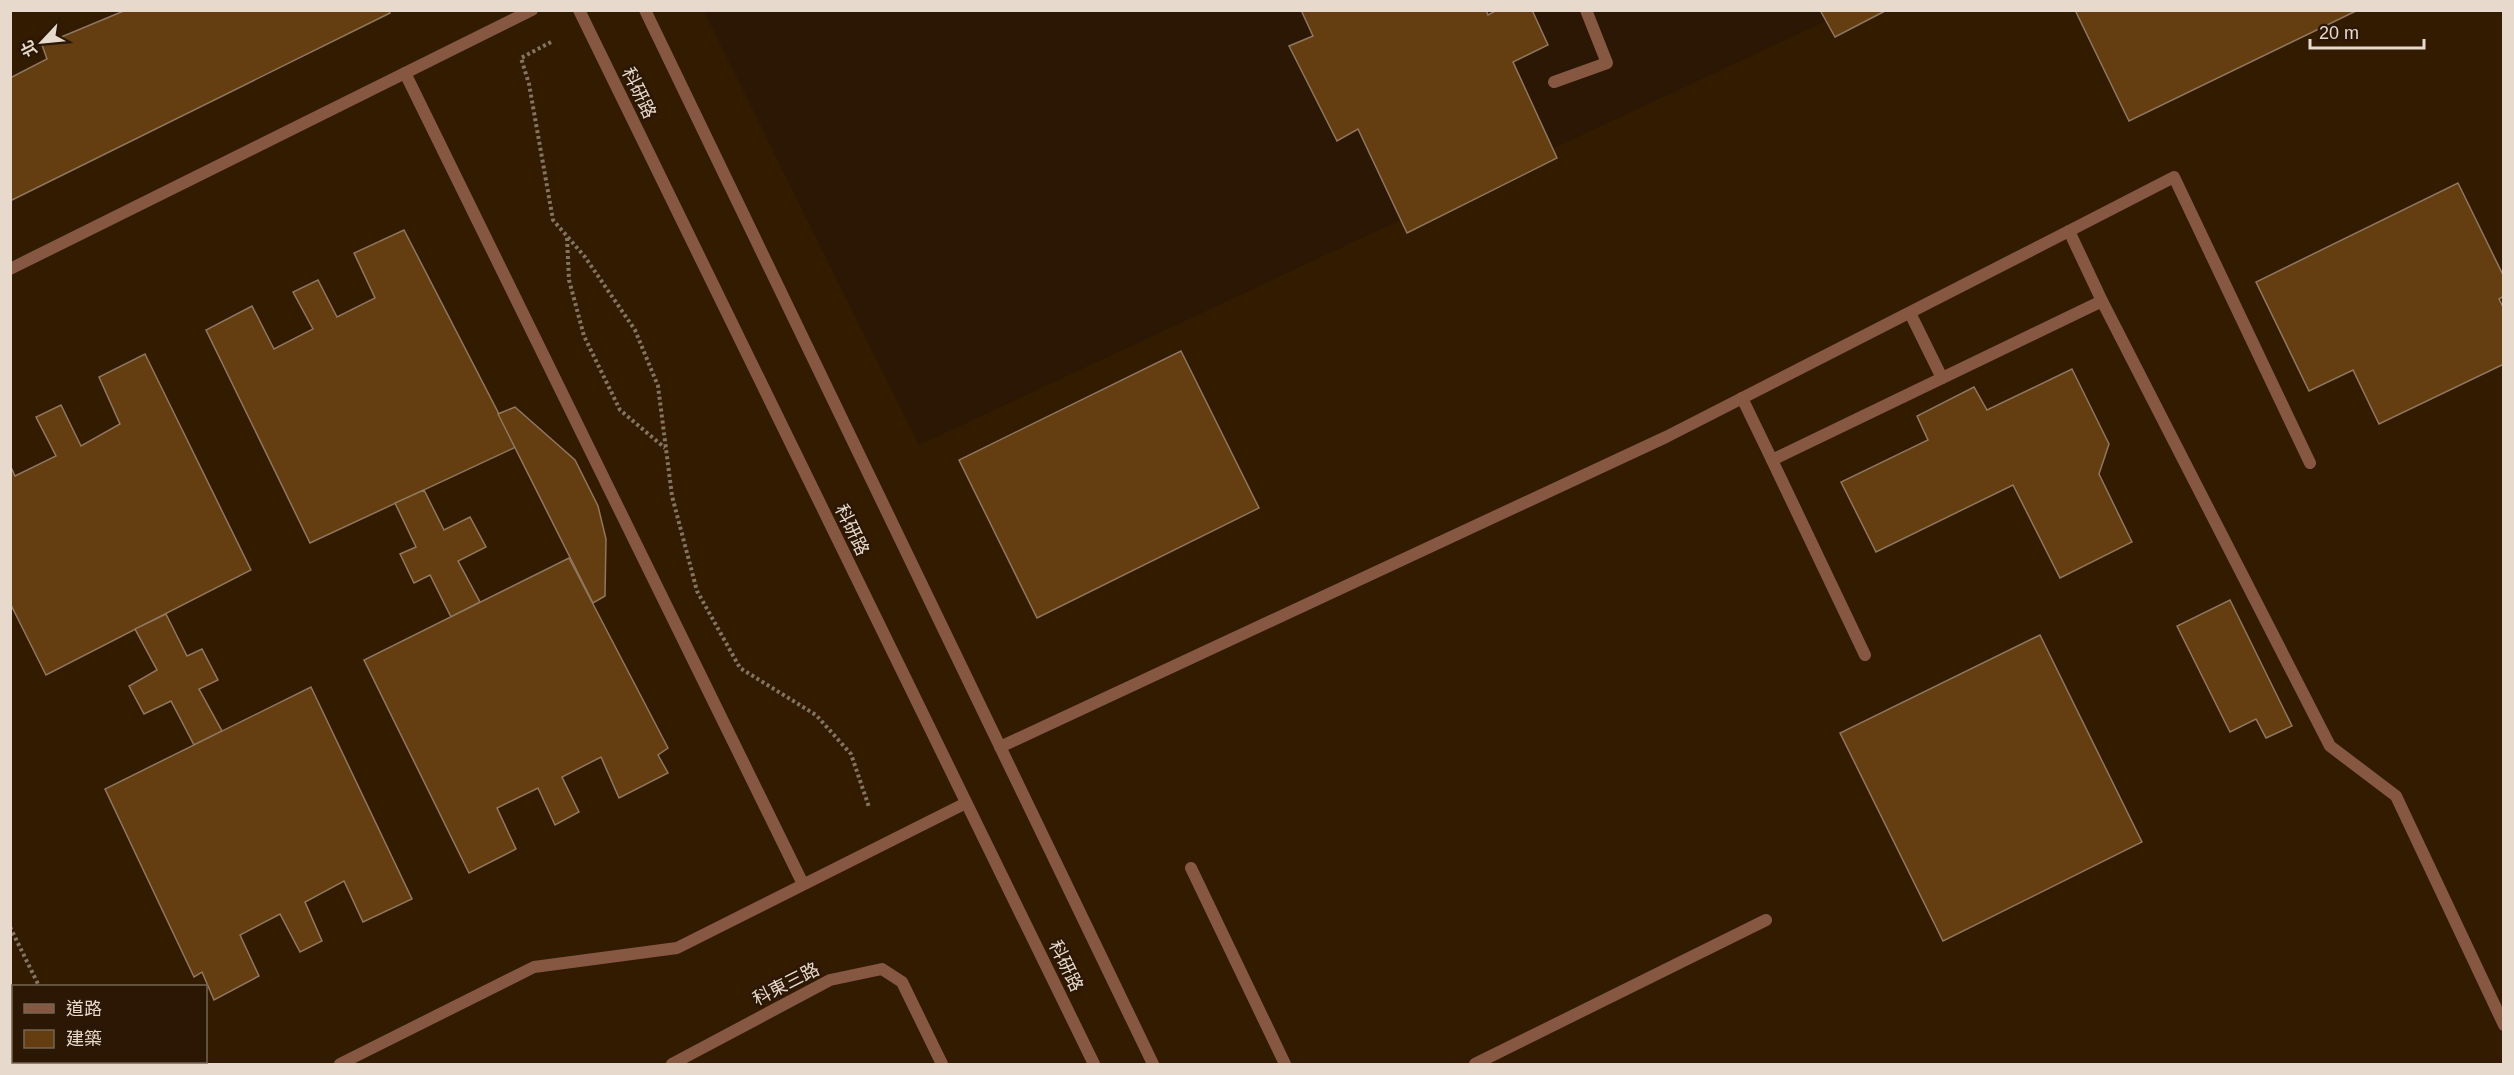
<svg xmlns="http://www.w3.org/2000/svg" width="2514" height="1075" font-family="Arial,'Noto Sans TC',sans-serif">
	<rect width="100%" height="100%" fill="#2b1703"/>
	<!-- built -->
	<path fill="#331b00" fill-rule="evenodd" d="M10,11H704L919,445L1847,11H2503V1064H11ZM14,986H206V1062H14Z"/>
	<!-- building -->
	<g fill="#643e11" stroke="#8f7760" stroke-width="1.5">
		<polygon points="126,10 389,10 390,13 10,201 10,78 47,59 42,45"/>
		<polygon points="1301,10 1486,10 1488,15 1497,10 1532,10 1548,45 1513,62 1557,158 1407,233 1358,129 1337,141 1289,46 1313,36"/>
		<polygon points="1820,10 1887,10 1835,37"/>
		<polygon points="2075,10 2356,10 2356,11 2129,121"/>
		<polygon points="2458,183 2504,277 2504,296 2499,299 2504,309 2504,364 2379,424 2353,370 2309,391 2256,282"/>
		<polygon points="404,230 516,447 310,543 206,330 252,306 274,349 313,329 293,292 318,280 337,317 375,298 354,253"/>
		<polygon points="1181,351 1259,508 1037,618 959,460"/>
		<polygon points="145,354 251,570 46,675 10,603 10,465 15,476 56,456 36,417 61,405 81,446 120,424 99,377"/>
		<polygon points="2072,369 2109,444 2099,474 2132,542 2060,578 2013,485 1876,552 1841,482 1928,440 1917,416 1974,387 1987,410"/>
		<polygon points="515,407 575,460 598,506 606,539 605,596 593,603 498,414"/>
		<polygon points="424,490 444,530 470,517 486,547 458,561 480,602 451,617 430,575 414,583 400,554 416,547 395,503"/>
		<polygon points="569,558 668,748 658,755 668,773 619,798 601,757 562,777 579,812 555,825 538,788 497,808 516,849 469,873 364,660"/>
		<polygon points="2230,600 2292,726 2266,738 2256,719 2230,732 2177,626"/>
		<polygon points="166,614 187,656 202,649 218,680 199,689 222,731 194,745 171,701 144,714 129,686 157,670 135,629"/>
		<polygon points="2040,635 2142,842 1943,941 1840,733"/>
		<polygon points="311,687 412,899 363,922 344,881 305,902 322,941 300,952 280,914 240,935 259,976 214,1000 202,972 194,977 105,789"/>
	</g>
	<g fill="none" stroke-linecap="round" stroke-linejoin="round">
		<!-- path -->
		<g stroke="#847463" stroke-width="4" stroke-dasharray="3 3" stroke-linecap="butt">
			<polyline points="551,42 521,58 529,84 553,220 585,257 635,330 658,386 672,496 697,591 740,668 816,715 851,754 869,807"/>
			<polyline points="567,238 569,280 584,336 620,410 665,448"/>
			<polyline points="10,927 39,986"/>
			<polyline points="84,1062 86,1064"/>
		</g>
		<!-- service -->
		<g stroke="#875841" stroke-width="12">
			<polyline points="405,73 803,884"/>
			<polyline points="1554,82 1607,63 1586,10"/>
			<polyline points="10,269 532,10"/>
			<polyline points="2102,301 2069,231 2174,177 2310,463"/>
			<polyline points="1910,313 1942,378"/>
			<polyline points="1742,398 1772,460"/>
			<polyline points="1865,655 1772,460 2102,301 2330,746 2396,796 2504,1025"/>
			<polyline points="1000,747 1666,437 2069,231"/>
			<polyline points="1191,868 1285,1064"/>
			<polyline points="10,1059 13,1064"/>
			<polyline points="340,1064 534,967 677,948 966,803"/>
			<polyline points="1475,1064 1766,920"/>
		</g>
		<!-- minor -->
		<polyline stroke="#875841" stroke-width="12" points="672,1064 830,980 882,969 902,982 942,1064"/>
		<!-- tertiary -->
		<g stroke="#875841" stroke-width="12">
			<polyline points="579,10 1094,1064"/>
			<polyline points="645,10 1153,1064"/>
		</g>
	</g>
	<g text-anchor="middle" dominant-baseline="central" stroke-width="4.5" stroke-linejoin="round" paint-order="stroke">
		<!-- street labels -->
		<g font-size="18" fill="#e7dacd" stroke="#2b1703">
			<text transform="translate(639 93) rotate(64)">科研路</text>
			<text transform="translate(852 530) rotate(64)">科研路</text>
			<text transform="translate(1066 966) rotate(64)">科研路</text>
			<text transform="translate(786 984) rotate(-27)">科東三路</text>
		</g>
	</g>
	<!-- border -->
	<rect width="2514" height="1075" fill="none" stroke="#e7dacd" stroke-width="24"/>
	<!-- legend -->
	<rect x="12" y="985" width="195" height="78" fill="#2b1703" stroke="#766554" stroke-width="1.5"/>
	<rect x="24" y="1004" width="30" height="9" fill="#875841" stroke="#766554" stroke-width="1.5"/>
	<text x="66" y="1015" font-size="18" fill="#e7dacd">道路</text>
	<rect x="24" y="1030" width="30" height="18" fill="#643e11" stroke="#766554" stroke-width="1.5"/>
	<text x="66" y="1045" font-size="18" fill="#e7dacd">建築</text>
	<!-- north arrow -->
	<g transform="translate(42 42) rotate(244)" stroke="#2b1703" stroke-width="4.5" paint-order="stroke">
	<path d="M0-4.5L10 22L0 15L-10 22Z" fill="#e7dacd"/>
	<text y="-9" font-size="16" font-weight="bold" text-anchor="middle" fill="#e7dacd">北</text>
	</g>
	<!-- scale -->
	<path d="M2310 39v9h114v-9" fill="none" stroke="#e7dacd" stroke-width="3"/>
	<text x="2319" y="39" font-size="18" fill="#e7dacd" stroke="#2b1703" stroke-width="4.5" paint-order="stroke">20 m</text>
</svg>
